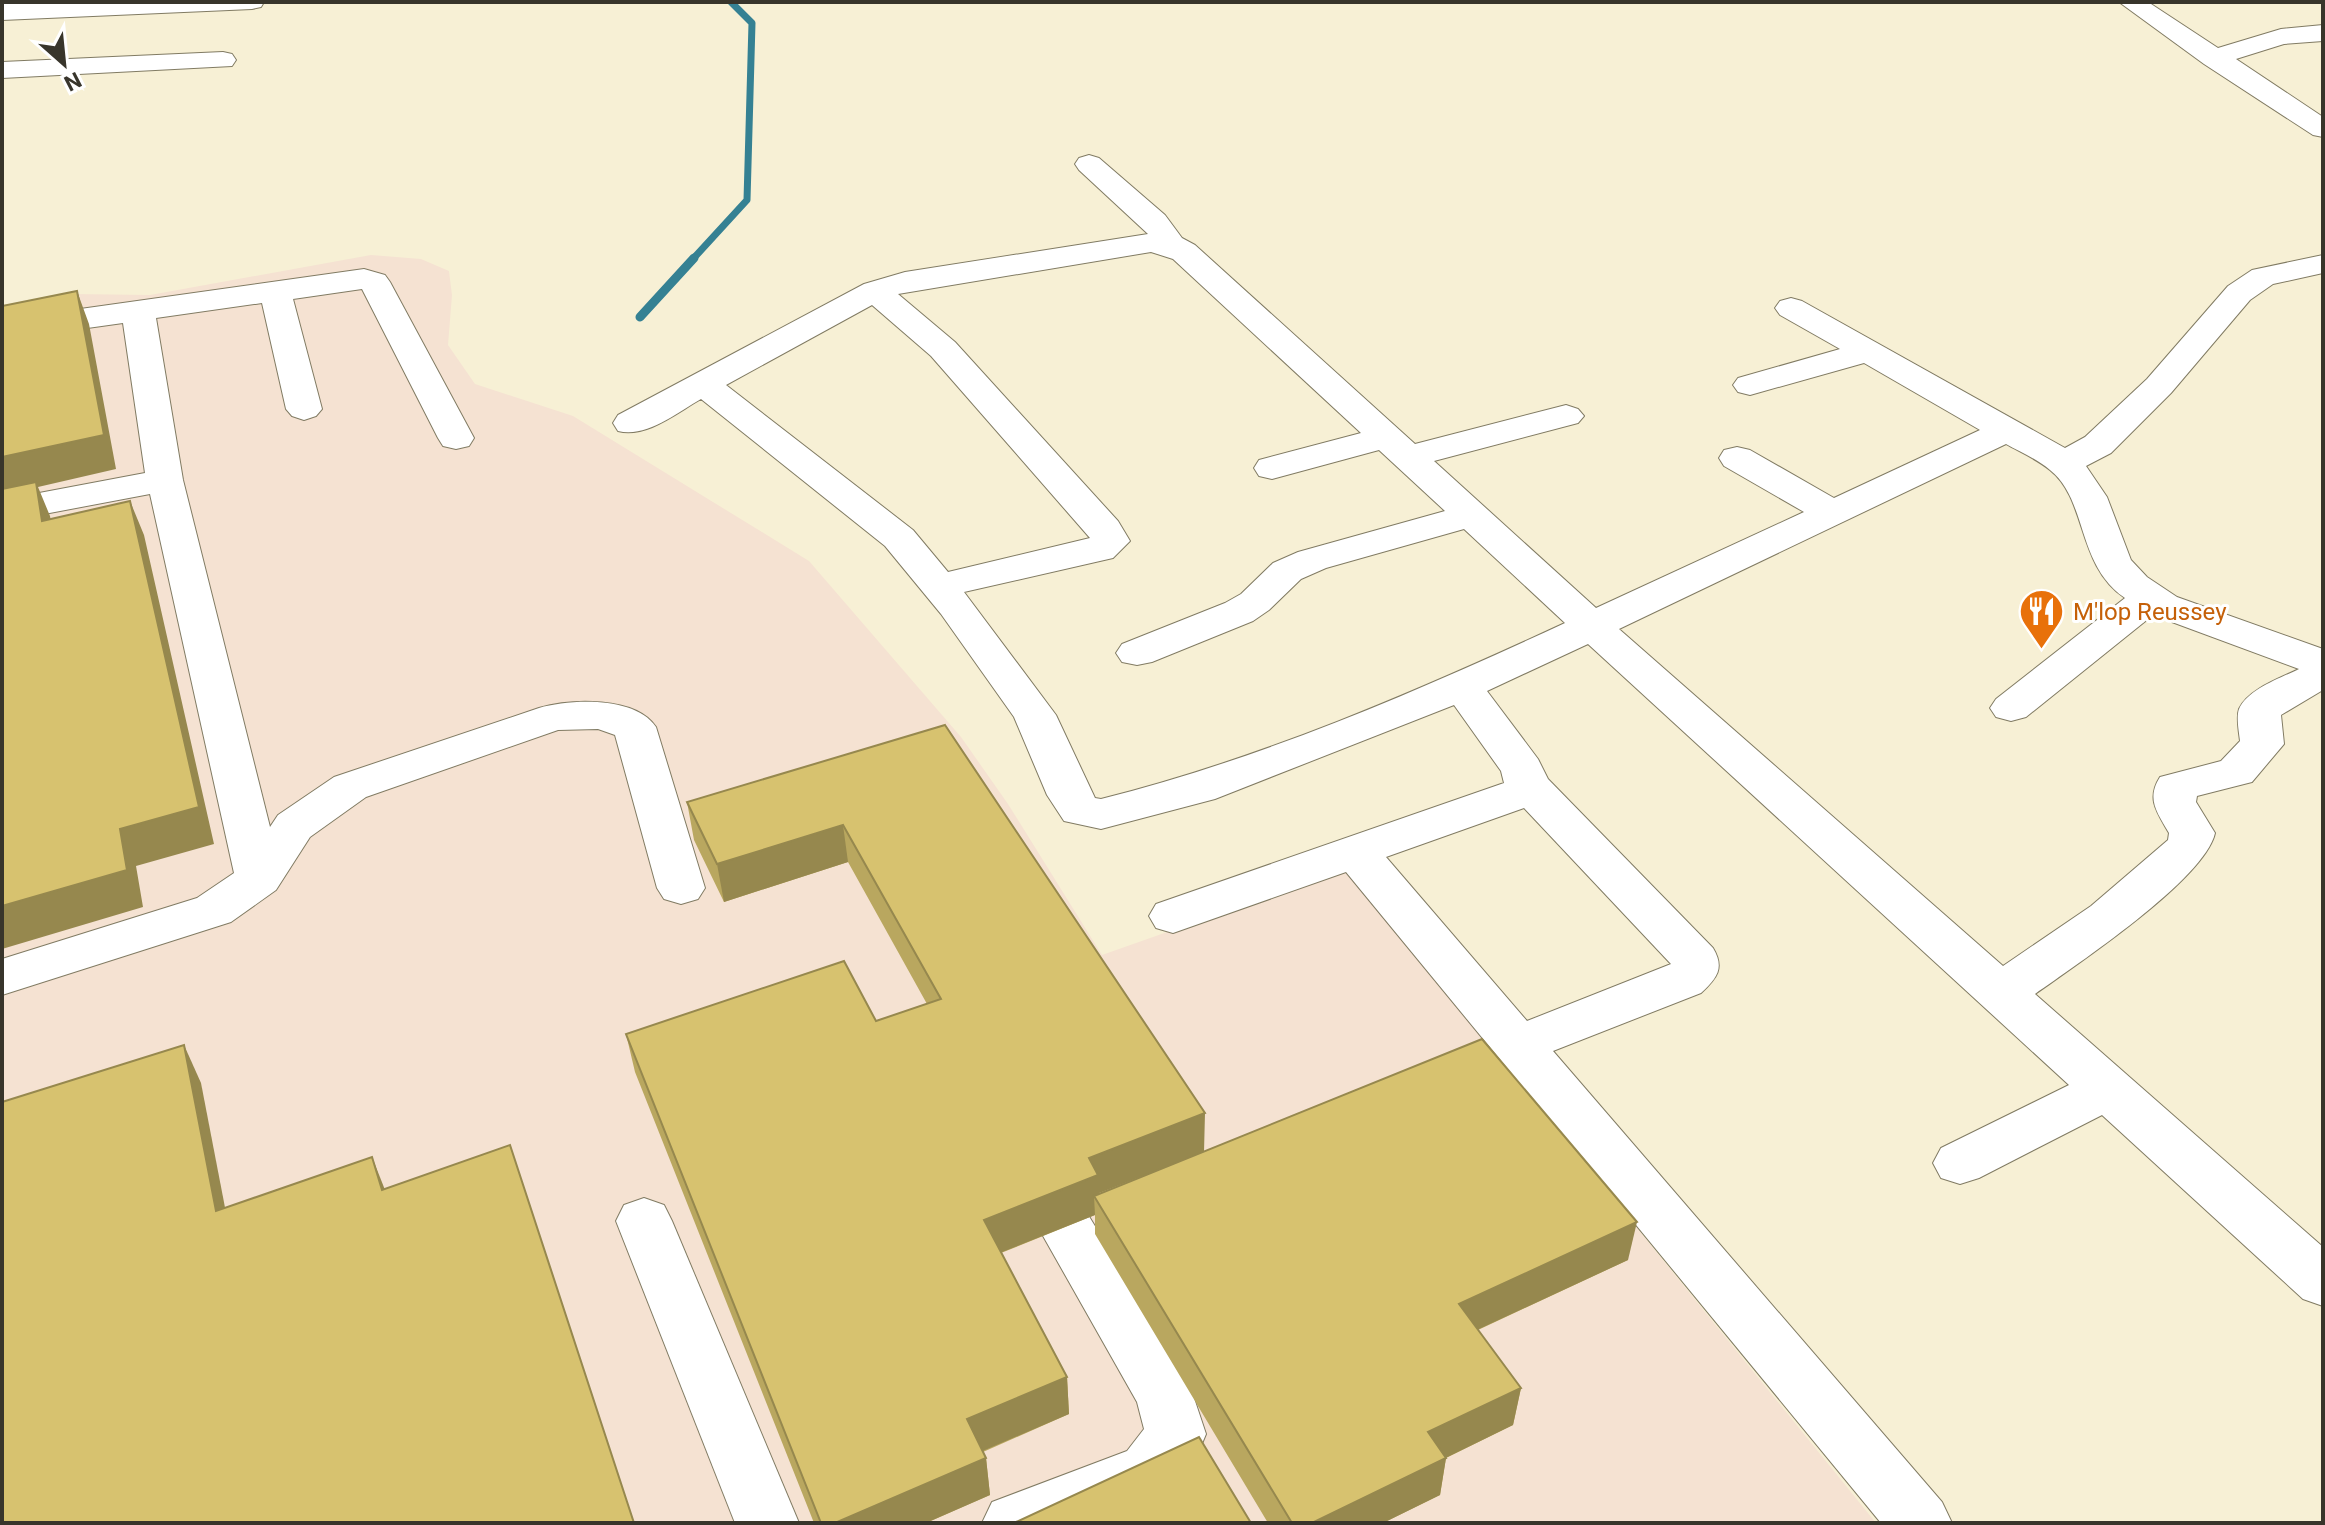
<svg xmlns="http://www.w3.org/2000/svg" width="2325" height="1525" font-family="Roboto,sans-serif">
	<rect width="100%" height="100%" fill="#f7f0d5"/>
	<!-- industrial -->
	<polygon fill="#f5e2d2" points="371,255 421,259 449,271 452,295 448,345 475,384 573,416 809,561 961,737 1008,804 1102,955 1346,869 1876,1523 2,1523 2,307 72,294 150,295"/>
	<g fill="none" stroke-linecap="round" stroke-linejoin="round">
		<!-- stream-far1 -->
		<polyline stroke="#358193" stroke-width="7" points="692,260 747,200 752,23 731,2"/>
		<!-- stream -->
		<polyline stroke="#358193" stroke-width="9" points="640,317 694,258"/>
		<defs>
			<g id="minor">
				<polygon points="65,2 264,2 261,7 252,9 2,20 2,4"/>
				<polygon points="2119,2 2148,2 2218,48 2281,29 2323,25 2323,41 2284,44 2236,59 2323,117 2323,137 2313,135 2204,64"/>
				<polygon points="223,52 232,54 236,60 232,66 2,78 2,62"/>
				<path d="M1089,155L1099,158L1165,215L1182,238L1195,245L1415,444L1566,405L1578,409L1584,416L1578,423L1434,461L1596,608L1804,512L1724,466L1719,458L1724,450L1737,447L1750,450L1834,498L1980,430L1864,363L1750,395L1738,392L1733,385L1738,378L1840,349L1780,315L1775,308L1780,301L1791,298L1802,301L2065,448L2085,437L2147,379L2228,286L2252,270L2323,255V273L2273,284L2250,300L2171,393L2111,453L2086,466L2107,497L2131,560L2147,577L2177,597L2323,649V690L2281,715L2284,744L2252,782L2197,796L2196,802L2215,833C2205,879 2076,965 2035,994L2323,1247V1306L2303,1299L2102,1115L1979,1178L1960,1184L1941,1178L1933,1163L1941,1148L2069,1085L1588,644L1487,691L1538,759L1548,779L1713,948C1725,968 1717,978 1701,993L1553,1051L1942,1502L1952,1523H1881L1346,872L1173,933L1156,928L1149,916L1156,904L1504,783L1501,771L1454,705L1215,799L1101,829L1064,821L1047,795L1014,717L941,614L885,546L701,399C676,413 647,438 618,431L613,423L618,415L864,284L905,272L1148,234L1079,170L1075,164L1079,158ZM1151,252L1173,259L1361,433L1259,460L1254,468L1259,476L1272,479L1379,450L1445,511L1298,552L1273,563L1241,594L1225,603L1122,644L1116,653L1122,662L1137,665L1152,662L1253,621L1269,610L1301,579L1326,568L1464,529L1565,623C1416,692 1261,759 1101,799L1095,798L1056,715L964,592L1113,558L1130,541L1118,521L955,342L898,294ZM872,305L931,356L1090,538L948,572L913,530L726,385ZM2006,444C2020,452 2037,459 2050,470C2088,500 2076,565 2125,598L1996,699L1990,708L1996,717L2011,721L2026,717L2153,615L2299,669C2281,678 2248,689 2239,709C2236,717 2239,732 2240,741L2221,761L2160,777C2146,799 2157,812 2169,833L2168,840L2091,906L2003,966L1619,629ZM1524,808L1671,964L1527,1021L1386,857Z"/>
				<path d="M364,269L385,275L390,282L474,438L469,446L456,449L443,446L438,438L362,289L293,299L322,409L316,416L304,420L292,416L286,409L262,303L156,318L183,480L270,827L278,815L334,777L539,708C571,699 635,696 656,727L705,888L698,899L681,904L664,899L657,888L615,735L598,729L558,730L366,797L310,837L276,890L231,922L2,995V959L197,898L234,873L150,494L2,522V500L145,473L123,323L2,340V320Z"/>
				<polygon points="1035,1152 1054,1159 1187,1377 1206,1434 1198,1453 1171,1491 1089,1523 982,1523 992,1502 1127,1451 1144,1429 1137,1402 1008,1174 1016,1159"/>
				<polygon points="644,1198 664,1205 672,1221 799,1523 735,1523 616,1221 624,1205"/>
			</g>
		</defs>
		<!-- minor casing -->
		<use href="#minor" stroke="#817b63" stroke-width="2"/>
		<!-- minor -->
		<use href="#minor" fill="#fff" fill-rule="evenodd"/>
	</g>
	<!-- wall -->
	<path fill="#b9a75f" fill-rule="evenodd" d="M945,725L1204,1151L1628,1260L1478,1330L1521,1388L1513,1425L1446,1458L1440,1495L1383,1523H1268L1095,1234V1215L1001,1253L1067,1377L1069,1414L983,1452L986,1458L990,1495L926,1523H814L635,1072L626,1034L876,1021L927,1004L848,862L724,902L694,840L687,802ZM1170,1165L1099,1194V1193Z"/>
	<!-- shaded-wall -->
	<g fill="#96884e">
		<polygon points="77,291 89,324 116,469 38,487 50,516 57,556 2,494 2,457"/>
		<polygon points="130,501 144,535 214,844 136,866 143,907 2,949 2,906 120,829"/>
		<polygon points="843,825 848,862 724,902 717,864"/>
		<polygon points="184,1045 201,1083 233,1249 216,1211"/>
		<polygon points="1205,1113 1204,1152 1099,1193 1099,1204 1094,1196 1095,1215 987,1258 984,1220 1089,1158"/>
		<polygon points="372,1157 387,1195 382,1190"/>
		<polygon points="1637,1222 1628,1260 1453,1341 1459,1304"/>
		<polygon points="1067,1377 1069,1414 971,1456 967,1419"/>
		<polygon points="1521,1388 1513,1425 1423,1469 1428,1432"/>
		<polygon points="986,1458 990,1495 926,1523 835,1523"/>
		<polygon points="1446,1458 1440,1495 1383,1523 1312,1523"/>
	</g>
	<!-- building -->
	<g fill="#d7c26f" stroke="#96884e" stroke-width="2">
		<polygon points="77,291 104,435 2,457 2,306"/>
		<polygon points="36,482 42,521 130,501 199,807 120,829 127,870 2,906 2,489"/>
		<polygon points="945,725 1205,1113 1089,1158 1098,1175 984,1220 1067,1377 967,1419 986,1458 835,1523 821,1523 626,1034 844,961 876,1021 941,999 843,825 717,864 687,802"/>
		<polygon points="1482,1039 1637,1222 1459,1304 1521,1388 1428,1432 1446,1458 1312,1523 1292,1523 1094,1196"/>
		<polygon points="184,1045 216,1211 372,1157 382,1190 510,1145 634,1523 2,1523 2,1102"/>
		<polygon points="1199,1437 1251,1523 1014,1523"/>
	</g>
	<!-- icons -->
	<defs>
		<symbol id="restaurant-pin" viewBox="-11 -11 22 30"><path d="M0 17L-7.5 6A9.5 9.5 0 1 1 7.5 6Z" fill="#e8710a" stroke="#fff"/><path d="M-5-6h1v4h1v-4h1v4h1v-4h1v5L-1.5 .5V6h-2V.5L-5-1ZM5-6V6H3V1.5H1.5Q1.5-4 5-6Z" fill="#fff"/></symbol>
	</defs>
	<g fill-rule="evenodd">
		<use href="#restaurant-pin" x="2016" y="586" width="51" height="69"/>
	</g>
	<g text-anchor="middle" dominant-baseline="central" stroke-width="6" stroke-linejoin="round" paint-order="stroke">
		<!-- food labels -->
		<g font-size="24" fill="#c56008" stroke="#fff" text-anchor="start">
			<text x="2073" y="612">M'lop Reussey</text>
		</g>
	</g>
	<!-- border -->
	<rect width="2325" height="1525" fill="none" stroke="#38352b" stroke-width="8"/>
	<!-- north arrow -->
	<g transform="translate(64 64) rotate(153)" stroke="#ffffff" stroke-width="6" paint-order="stroke">
	<path d="M0-6L14 30L0 20L-14 30Z" fill="#38352b"/>
	<text y="-12" font-size="22" font-weight="bold" text-anchor="middle" fill="#38352b">N</text>
	</g>
</svg>
